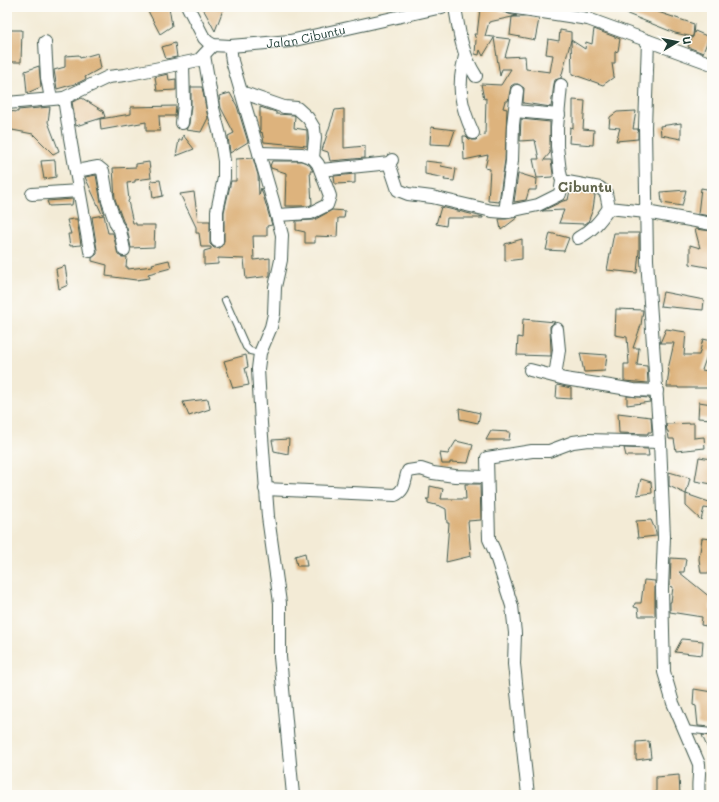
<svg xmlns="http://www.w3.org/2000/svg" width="719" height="802" font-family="Mali,sans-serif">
	<rect width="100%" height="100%" fill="#fdfcf7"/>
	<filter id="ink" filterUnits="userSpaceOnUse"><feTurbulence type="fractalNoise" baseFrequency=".025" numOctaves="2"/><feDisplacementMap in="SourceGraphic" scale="8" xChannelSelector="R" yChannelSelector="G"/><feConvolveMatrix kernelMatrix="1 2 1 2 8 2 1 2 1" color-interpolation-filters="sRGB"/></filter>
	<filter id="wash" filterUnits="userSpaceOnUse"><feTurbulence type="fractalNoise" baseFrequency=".012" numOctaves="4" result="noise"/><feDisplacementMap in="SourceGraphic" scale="16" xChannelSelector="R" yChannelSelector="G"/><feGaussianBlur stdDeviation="0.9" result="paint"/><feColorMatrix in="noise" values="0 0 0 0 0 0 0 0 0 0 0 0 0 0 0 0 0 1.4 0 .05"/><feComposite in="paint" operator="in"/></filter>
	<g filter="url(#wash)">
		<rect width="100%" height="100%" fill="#f3ebd6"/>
		<g id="blocks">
			<!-- building -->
			<g fill="#ddb37d">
				<polygon points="146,7 169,7 172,26 160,34"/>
				<polygon points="202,7 224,7 215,31 207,16"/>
				<polygon points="610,7 658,7 658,12 694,24 693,37 675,33"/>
				<polygon points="480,9 495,9 509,14 517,16 512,17 526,17 539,19 535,40 510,35 512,17 489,22 485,36 510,39 505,57 525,56 526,69 550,72 553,55 546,54 548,39 559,41 560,30 571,32 571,40 561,78 555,80 554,84 551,107 523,103 524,88 518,84 514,84 511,86 508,101 505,101 503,108 507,109 505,160 499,202 488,201 490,169 485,168 488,155 464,160 463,136 466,136 469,139 472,140 476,140 480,136 485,135 486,98 484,99 481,84 501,85 511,69 502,69 500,76 494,38 483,56 480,50 479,55 475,54 476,40 474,34 477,34"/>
				<polygon points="594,29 620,39 618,51 615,52 615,63 612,63 614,77 603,85 572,74 571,40 585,49 586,42 592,44"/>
				<polygon points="7,30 22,30 21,62 7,62"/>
				<polygon points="695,31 709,37 703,53 688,47"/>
				<polygon points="175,43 177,57 166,59 162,47"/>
				<polygon points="98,53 101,68 85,77 86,79 78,83 57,89 54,70 65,67 65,56 79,55 80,58"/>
				<polygon points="39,66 41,87 27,93 25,71"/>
				<polygon points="168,74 169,80 176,79 176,90 157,91 155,77"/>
				<polygon points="191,87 202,87 208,118 201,132 186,130 189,124 191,105"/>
				<polygon points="230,93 237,106 248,142 230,153 228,136 234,133 221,108 219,96"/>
				<polygon points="82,98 103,111 105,117 76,126 72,102"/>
				<polygon points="573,100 585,101 583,129 594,130 593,145 569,143 570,127 573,128"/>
				<polygon points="176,106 175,116 159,116 160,131 146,131 146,122 101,130 100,119 131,114 131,107"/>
				<polygon points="50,107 48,122 59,151 53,154 33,134 7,129 7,111 18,112 18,110"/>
				<polygon points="260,107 276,112 276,114 294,115 295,116 294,128 307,130 307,146 264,142 262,132 261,133 260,129"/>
				<polygon points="344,109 344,148 365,146 365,158 330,161 328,152 322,150 335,110"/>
				<polygon points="636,111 633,129 638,129 638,139 616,141 620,128 609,127 610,117 617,112"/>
				<polygon points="521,119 550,122 550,153 544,160 551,160 553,174 552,177 537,178 533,159 539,159 535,140 520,141"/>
				<polygon points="681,123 681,139 661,135 660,126"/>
				<polygon points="431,127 455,130 450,145 430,144"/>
				<polygon points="183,135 194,149 176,156 179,140 182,140"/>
				<polygon points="253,158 258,175 259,195 261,188 272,225 267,226 267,236 253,236 254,260 270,258 270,276 246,279 244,259 218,258 218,264 204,265 204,251 211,249 211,247 201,247 199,233 196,233 196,227 180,194 194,192 198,221 210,221 210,244 214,248 220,248 224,241 224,212 231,181 236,181 236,159"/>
				<polygon points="55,160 56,177 44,179 41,161"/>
				<polygon points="272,161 301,161 309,164 313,171 310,171 312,204 309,206 285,206 286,173 271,168 270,166"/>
				<polygon points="425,161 442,163 441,166 456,169 454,181 444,180 445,178 425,174"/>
				<polygon points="149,162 151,178 135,180 135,182 127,183 129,200 128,201 133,223 136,223 136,225 155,225 154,247 131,248 127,228 123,221 115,199 113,168 136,167 136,164"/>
				<polygon points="355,174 355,183 335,184 334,176"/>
				<polygon points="518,174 521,174 537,179 536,190 529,190 526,200 514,202"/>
				<polygon points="96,175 101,202 104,214 102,214 85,177"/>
				<polygon points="160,180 163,196 153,198 151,181"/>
				<polygon points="701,188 712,190 712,212 710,216 698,214"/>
				<polygon points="570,190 595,195 593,209 588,222 585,224 559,223 564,210 542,211 563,201 568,200"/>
				<polygon points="686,190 682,206 662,203 661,192"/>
				<polygon points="73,199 72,205 49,206 47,201"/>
				<polygon points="441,207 479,216 483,217 483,218 447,218 446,226 436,224"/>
				<polygon points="332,210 345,211 344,218 338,218 337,237 315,236 315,243 305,243 305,232 296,230 296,221 314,220"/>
				<polygon points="104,215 108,233 113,233 118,255 122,257 127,257 126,267 128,267 128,269 153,266 152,264 169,260 171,268 148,274 150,278 136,280 106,276 107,265 92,261 92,258 97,254 97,250 92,217"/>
				<polygon points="518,217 501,230 499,219 506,219"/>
				<polygon points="74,219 77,219 81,245 70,246 68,234 71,234 67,220"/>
				<polygon points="695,229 712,231 712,268 690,264 690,245 700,248"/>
				<polygon points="550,233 569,238 564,251 546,250"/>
				<polygon points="614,233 639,233 639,251 637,273 607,270"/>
				<polygon points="522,239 522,259 505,261 505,244"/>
				<polygon points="65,266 68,285 59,289 56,269"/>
				<polygon points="663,292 704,300 703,310 660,306"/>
				<polygon points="616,309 643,310 641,325 633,348 639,348 637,365 647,366 648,383 624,381 624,364 629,364 627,337 615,335"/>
				<polygon points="523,319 555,322 550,326 550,329 551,350 551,356 517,355 518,337 522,338"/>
				<polygon points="666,329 686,332 684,355 699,355 703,339 712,341 712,351 709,350 702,370 712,372 712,388 678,388 678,387 667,387 669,370 668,369 674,343 660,343"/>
				<polygon points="580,353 607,355 605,371 584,372"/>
				<polygon points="246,355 248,367 245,368 249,385 233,388 224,361"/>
				<polygon points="557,385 571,388 571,399 556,398"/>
				<polygon points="627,396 649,398 650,402 627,405"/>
				<polygon points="208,399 210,409 189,416 183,402"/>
				<polygon points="699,402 712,404 712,419 698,418"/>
				<polygon points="459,408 480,413 478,423 460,419"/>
				<polygon points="618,413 651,417 652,432 648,432 648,434 619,433"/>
				<polygon points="694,423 694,438 704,437 705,448 676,451 674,439 669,439 668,431 667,431 666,424"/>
				<polygon points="491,431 510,432 509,440 486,440"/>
				<polygon points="289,439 288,454 274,451 272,440"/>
				<polygon points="456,441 473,445 468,463 450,462 450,464 442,464 440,453 448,454"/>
				<polygon points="624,448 648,449 649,456 626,456"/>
				<polygon points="699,457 712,459 712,484 695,481"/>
				<polygon points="669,472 690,478 686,494 669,486"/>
				<polygon points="641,479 651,482 652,493 637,495"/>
				<polygon points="465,484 480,484 481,520 468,521 471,556 446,562 449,523 447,523 446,509 440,506 428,503 428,500 426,499 429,499 430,486 443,489 441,499 466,499"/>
				<polygon points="686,494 712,503 712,509 704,508 701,520 686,506"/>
				<polygon points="651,520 656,532 656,536 638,538 636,521"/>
				<polygon points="702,538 712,539 712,573 701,573 699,559"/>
				<polygon points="305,553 307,566 297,566 295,556"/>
				<polygon points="671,558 686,559 684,572 679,572 711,598 710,610 712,610 712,617 711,627 701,625 702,617 670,612 670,602 671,602 673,587 670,586"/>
				<polygon points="644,580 655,581 655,616 639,616 638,608 634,607 635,603 641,603"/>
				<polygon points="682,639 703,641 702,655 675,652"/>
				<polygon points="694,689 712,692 712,727 698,726 696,706 693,705"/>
				<polygon points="702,735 712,736 712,758 704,740"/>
				<polygon points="649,741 651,758 636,760 636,742"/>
				<polygon points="679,775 680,795 656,795 656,777"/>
			</g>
		</g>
	</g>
	<g filter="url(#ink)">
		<use href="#blocks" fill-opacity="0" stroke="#3f574c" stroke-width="1"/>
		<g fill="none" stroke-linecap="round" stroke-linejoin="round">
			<defs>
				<g id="lane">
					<polyline points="710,7 712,10"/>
					<polyline points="225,300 246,347 250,351 260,353"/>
					<polyline points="684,729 712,732"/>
				</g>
				<g id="street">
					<path id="s1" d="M188,7L204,38L208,42L213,45L230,46L290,41L442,7"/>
					<path d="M455,7C459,31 462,55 476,76"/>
					<polyline points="510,7 588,19 712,64"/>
					<path d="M648,41L645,127L647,260L660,442L664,537L662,589L664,672L673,703L699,764C700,775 697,785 699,795"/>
					<polyline points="45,42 47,78 51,99"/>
					<polyline points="230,46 232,61 273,201 282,235 281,260 275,287 274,314 271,327 260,353 258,369 261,423 268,517 280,603 280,657 293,795"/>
					<polyline points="204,55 213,108 220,135 224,161 224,178 217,211 217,241"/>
					<path d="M465,56C457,87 460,104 473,133"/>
					<polyline points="241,92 284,107 297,108 308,118 314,128 315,138 313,158"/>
					<polyline points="64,98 70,138 90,251"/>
					<polyline points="7,103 64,98 108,77 125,75 199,60 213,45"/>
					<polyline points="515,111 559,115"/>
					<polyline points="182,123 184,104 183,64"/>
					<polyline points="259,153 302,154 313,158 318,164 330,196 327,205 311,213 277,215"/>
					<polyline points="389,163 398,190 408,194 432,197 492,211 505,212 538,205 560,194 562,181 560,172 557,146 557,128 561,85"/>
					<polyline points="321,170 380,164 389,163 392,160"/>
					<polyline points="76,171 98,167 103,171 108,201 116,224 120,230 124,250"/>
					<polyline points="562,181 600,188 606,193 609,208 646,212 712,224"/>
					<polyline points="32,194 79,191"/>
					<polyline points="505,212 512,161 513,125 517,91"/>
					<path d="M578,238C592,231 600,221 609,208"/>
					<polyline points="530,370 565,379 610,386 634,390 657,391"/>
					<polyline points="555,376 559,350 557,329"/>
					<path d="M265,489L395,495C406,490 404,481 408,471L421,469L433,473L455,476L487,477"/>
					<polyline points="528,795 514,664 515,633 512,606 494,550 489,539 487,458 532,451 549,451 573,442 588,440 660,442"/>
				</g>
			</defs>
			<!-- lane casing -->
			<use href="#lane" stroke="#3f574c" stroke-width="8"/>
			<!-- street casing -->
			<use href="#street" stroke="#3f574c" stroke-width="14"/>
			<!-- lane -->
			<use href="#lane" stroke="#fff" stroke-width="6"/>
			<!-- street -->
			<use href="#street" stroke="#fff" stroke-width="12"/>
		</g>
	</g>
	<g text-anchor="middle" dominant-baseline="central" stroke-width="3" stroke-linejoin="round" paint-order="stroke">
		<!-- street labels -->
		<g font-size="12" fill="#1f3d34" stroke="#fdfcf7">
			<text stroke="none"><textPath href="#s1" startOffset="140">Jalan Cibuntu</textPath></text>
		</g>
		<!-- quarter labels -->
		<g font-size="14" font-weight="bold" fill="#62664e" stroke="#fdfcf7">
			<text x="585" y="186">Cibuntu</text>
		</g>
	</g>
	<!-- margin -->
	<rect width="719" height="802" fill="none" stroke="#fdfcf7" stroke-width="24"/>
	<!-- north arrow -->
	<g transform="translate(677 42) rotate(80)" stroke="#fdfcf7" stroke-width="3" paint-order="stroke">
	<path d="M0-3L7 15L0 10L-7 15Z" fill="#1f3d34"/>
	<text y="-6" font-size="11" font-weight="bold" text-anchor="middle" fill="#1f3d34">U</text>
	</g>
</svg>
